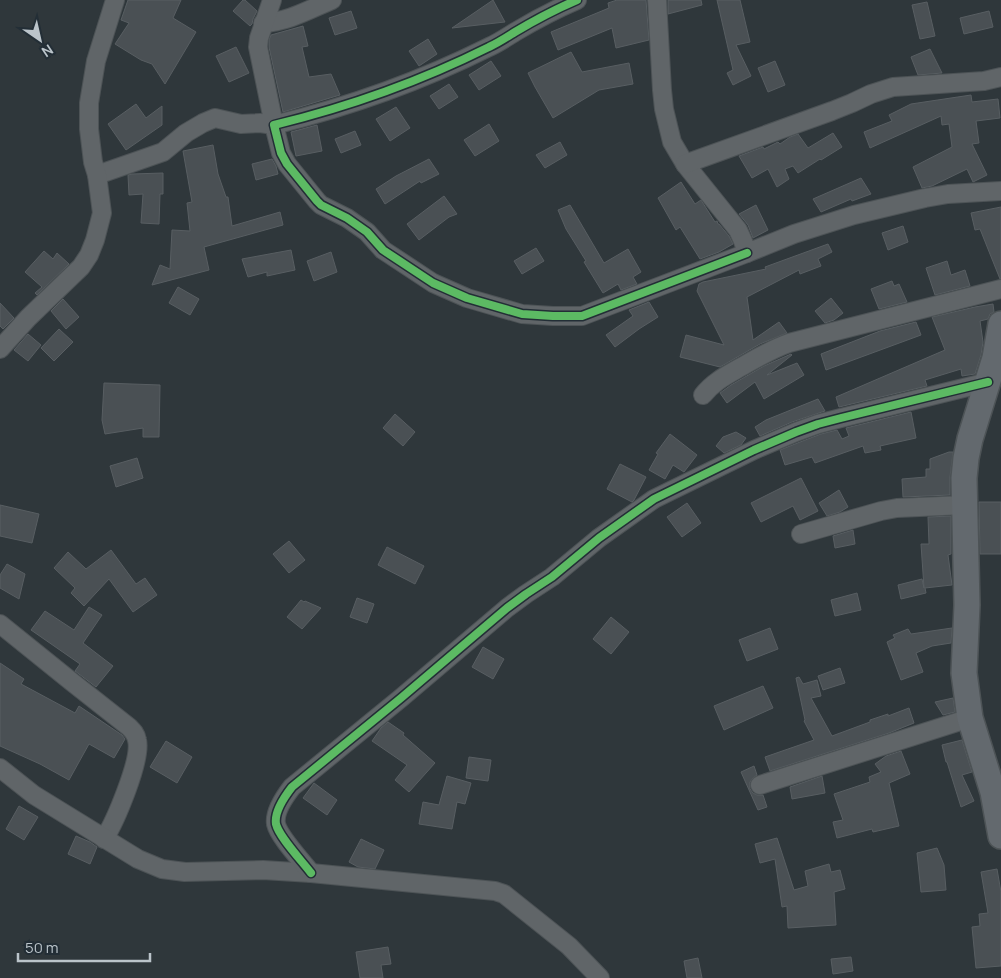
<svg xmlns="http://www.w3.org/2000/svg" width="1001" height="978" font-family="Manrope,sans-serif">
	<rect width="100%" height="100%" fill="#2f373b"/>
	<!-- building -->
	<g fill="#4a5054" stroke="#585e62">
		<polygon points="128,0 181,0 173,18 196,32 165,84 152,64 141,60 115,44 129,23 121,20"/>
		<polygon points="243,0 245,0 257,11 253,19 252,24 250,26 233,11"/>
		<polygon points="493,0 505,22 452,28"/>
		<polygon points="617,0 646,0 649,40 616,48 612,28 558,50 551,32 609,8 608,3"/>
		<polygon points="668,0 701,0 702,5 668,14"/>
		<polygon points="717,0 740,0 750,42 736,45 751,76 733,85 727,73 733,70"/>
		<polygon points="927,2 935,36 920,39 912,5"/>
		<polygon points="351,11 357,28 335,35 329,18"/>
		<polygon points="989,11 993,27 964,34 960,18"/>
		<polygon points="303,26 308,46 302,47 309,77 331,74 340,95 283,112 269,47 269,40 271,35"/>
		<polygon points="428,39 437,54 419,66 409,51"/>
		<polygon points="236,47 249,73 229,82 216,56"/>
		<polygon points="930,49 942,73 918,75 911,57"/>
		<polygon points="571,52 582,72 629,63 633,84 599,90 553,118 535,87 528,73"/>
		<polygon points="491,61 501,76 479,90 469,75"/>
		<polygon points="775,61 785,85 768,92 758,68"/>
		<polygon points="449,84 458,97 439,109 430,96"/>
		<polygon points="971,95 972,102 998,99 1000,118 976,121 979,143 972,144 987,175 973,182 967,169 932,186 922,188 913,167 952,147 949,124 942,125 941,116 870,148 864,132 892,121 889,115 911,104"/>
		<polygon points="136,104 146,118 162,106 162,125 126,150 108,124"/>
		<polygon points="396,107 410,128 390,141 376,119"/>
		<polygon points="489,124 499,141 475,156 464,140"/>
		<polygon points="317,125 322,151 296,156 291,132"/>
		<polygon points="355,131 361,145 341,153 335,139"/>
		<polygon points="833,133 842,147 821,160 820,159 798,173 793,166 785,169 789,179 777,187 768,169 752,178 739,156 763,147 764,149 778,142 780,144 790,137 798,134 808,148"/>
		<polygon points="560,142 567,155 545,168 536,155"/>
		<polygon points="213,145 218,174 226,197 228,197 232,226 280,212 283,225 204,247 209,270 152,285 160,265 170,269 172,230 190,231 187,203 192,202 183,151"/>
		<polygon points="272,159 276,166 278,174 256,180 252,164"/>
		<polygon points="429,159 439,174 421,183 420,181 385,204 376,189 396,176"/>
		<polygon points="163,173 163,194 160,194 159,224 141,223 143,194 129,195 128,175 132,174"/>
		<polygon points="861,178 871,194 852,201 851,199 821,212 813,199"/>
		<polygon points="681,182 695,204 701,200 715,222 717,221 718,224 719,224 729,236 733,244 719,252 700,259 680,227 676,230 658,198"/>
		<polygon points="444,196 457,214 449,217 419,240 407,224"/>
		<polygon points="570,205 604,263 628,249 641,272 633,277 637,284 621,290 618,284 603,293 584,262 586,261 566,229 558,210"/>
		<polygon points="756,205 768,230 753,238 748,225 739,214"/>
		<polygon points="1001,207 1001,279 1000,279 980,229 975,230 971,213"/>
		<polygon points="903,226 908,242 888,250 882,233"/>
		<polygon points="828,244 832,252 818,259 821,266 800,274 799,270 747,297 753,340 779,322 787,333 760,344 720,367 680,357 686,335 724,345 697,291 699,284 703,282 766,269 765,267"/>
		<polygon points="536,248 544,261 522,274 514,261"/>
		<polygon points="291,250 295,270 267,276 267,272 248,277 242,259"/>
		<polygon points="44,251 53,259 57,253 69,264 37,295 35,293 42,287 25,272"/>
		<polygon points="331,252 337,272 314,281 307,261"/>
		<polygon points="947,261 951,275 965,270 970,286 935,295 926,268"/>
		<polygon points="892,281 894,286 899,284 907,302 879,309 871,289"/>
		<polygon points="178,287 199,299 190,315 169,303"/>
		<polygon points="831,298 843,313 834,320 825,323 815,311"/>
		<polygon points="63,299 79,317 66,329 51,311"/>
		<polygon points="649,302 658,317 639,329 615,347 606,335 633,316 629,310"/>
		<polygon points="0,303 14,318 3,329 0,326"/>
		<polygon points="993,304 994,312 990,314 988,319 980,321 983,342 981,355 975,374 962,376 961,369 925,380 927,386 839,407 836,397 945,350 932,317 975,307"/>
		<polygon points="916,322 921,335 826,370 821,354 880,331"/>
		<polygon points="59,329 73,342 54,361 41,348"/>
		<polygon points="28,334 41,345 28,361 14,350"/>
		<polygon points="791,354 792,355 767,375 797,363 804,375 764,399 755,382 727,403 720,393 731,385 764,366"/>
		<polygon points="104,383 160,385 159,437 143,437 143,428 105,434 102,420"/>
		<polygon points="818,399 825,411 792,422 760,436 755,427 766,420"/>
		<polygon points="911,412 916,438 880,446 881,450 865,453 863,446 815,463 812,457 785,465 780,450 800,442 821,434 837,430 842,439 849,436 846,428"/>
		<polygon points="395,414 415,432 403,446 383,428"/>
		<polygon points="736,432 746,438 741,445 724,453 716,446 723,437"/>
		<polygon points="670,434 697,455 684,472 673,465 665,479 649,470 658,454 656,453"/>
		<polygon points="949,452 953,452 950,477 950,495 903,497 902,479 926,477 926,469 930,469 930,459"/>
		<polygon points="137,458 143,478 116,487 110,466"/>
		<polygon points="620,464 646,477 634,500 632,502 607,489"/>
		<polygon points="801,478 818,511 800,520 793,506 761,522 751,503"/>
		<polygon points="839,490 848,507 840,512 827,516 819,503"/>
		<polygon points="979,502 1001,502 1001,554 980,554"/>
		<polygon points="687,503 701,523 682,537 667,517"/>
		<polygon points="0,505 39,514 32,543 0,536"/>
		<polygon points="951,516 951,554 948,555 952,585 925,588 926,593 901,599 898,585 922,579 924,588 921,544 929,544 928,517"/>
		<polygon points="853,530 855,544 835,548 833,536"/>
		<polygon points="289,541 305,560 289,573 273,554"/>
		<polygon points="387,547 424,566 415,584 378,565"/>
		<polygon points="111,550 136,584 145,578 157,595 133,612 109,579 84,606 71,593 75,588 54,568 68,552 86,569"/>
		<polygon points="7,564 25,574 19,599 0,588 0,575"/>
		<polygon points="857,593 861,610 835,616 831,600"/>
		<polygon points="357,598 374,604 367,623 350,617"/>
		<polygon points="301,600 304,602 305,601 321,608 302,629 287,617"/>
		<polygon points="89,607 102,615 83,643 113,666 96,687 75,671 80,664 31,630 45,611 74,630"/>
		<polygon points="611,617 629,632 611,654 593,639"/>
		<polygon points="770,628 778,649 747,661 739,640"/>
		<polygon points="952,628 951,643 932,646 916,653 923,672 901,680 887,642 895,638 893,635 908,629 911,634"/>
		<polygon points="483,647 504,659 493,679 472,667"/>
		<polygon points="0,663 24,679 21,684 75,713 79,706 122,735 125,739 114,758 89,744 69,780 40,764 0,746"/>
		<polygon points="840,668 845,683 823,690 818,676"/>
		<polygon points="799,677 803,684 817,680 821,696 811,698 832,736 870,722 870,720 888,714 888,716 909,708 914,723 889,733 770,771 765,757 814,740 804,721 805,720 796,678"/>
		<polygon points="763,686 773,708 724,730 714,706"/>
		<polygon points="953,698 955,712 943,715 935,702"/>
		<polygon points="388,722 404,733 403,735 435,763 409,792 395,780 407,765 372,741 381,728"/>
		<polygon points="962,740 972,772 962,775 974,801 961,807 947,762 946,762 942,745"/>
		<polygon points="166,741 192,757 177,783 150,767"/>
		<polygon points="901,751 910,774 889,783 899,826 873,832 872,829 837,838 833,822 843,820 834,794 870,782 869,777 881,772 875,764 886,756"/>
		<polygon points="469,757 491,760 488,781 466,778"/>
		<polygon points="754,766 757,775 753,778 750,782 750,789 753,793 757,795 763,795 767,807 758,810 741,772"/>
		<polygon points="447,776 471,783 465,804 457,802 452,829 419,824 423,802 439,805"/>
		<polygon points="822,776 825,793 792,799 790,787"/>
		<polygon points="314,783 337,800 327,815 303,798"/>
		<polygon points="19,806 38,817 24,840 6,829"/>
		<polygon points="76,836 90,842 97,847 90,864 68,854"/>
		<polygon points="777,838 794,890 808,886 805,871 829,864 831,872 840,870 845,889 834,892 836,925 788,928 787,906 782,907 775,859 760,863 755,844"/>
		<polygon points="361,839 384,850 375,869 358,867 349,862"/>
		<polygon points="937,848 944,865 946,890 921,892 917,853"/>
		<polygon points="997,869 1001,892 1001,966 976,968 972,927 980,926 979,914 988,913 981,872"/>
		<polygon points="388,947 391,964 381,965 383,978 360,978 356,952"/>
		<polygon points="851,957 853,971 833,974 831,959"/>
		<polygon points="698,958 702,978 687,978 684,961"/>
	</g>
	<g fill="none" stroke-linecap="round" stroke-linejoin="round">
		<defs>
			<g id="street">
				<path d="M577,0C556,9 535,20 515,32C507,37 498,43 489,47C421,81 348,107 274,125L281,153L287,164L317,201L321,205L347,218L367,232L383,250L433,283L467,298L522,314L553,316H582L747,253"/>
				<polyline points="657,0 662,90 664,109 672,142 685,164 738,230 743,241 747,253 794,234 854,215 925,198 948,194 1001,191"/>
				<path d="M263,23C288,22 310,9 332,0"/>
				<polyline points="685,164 832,111 852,103 871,94 893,87 984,81 1001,77"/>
				<polyline points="97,175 163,152 186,133 203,123 215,118 241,124 260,123 274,125 258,47 259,38 272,0"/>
				<polyline points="0,349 28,318 81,267 89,255 95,240 102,213 97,175 93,162 89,129 89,103 96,61 115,0"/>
				<path d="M703,395C713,382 727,375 741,367C757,358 772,349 789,343L1001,289"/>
				<polyline points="801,534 881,511 897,508 965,505"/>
				<path d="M0,624L72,682L129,727C133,731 136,734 137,740C142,759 115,822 104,839"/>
				<polyline points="0,768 34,795 138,859 162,869 185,872 263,870 311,873 495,891 504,894 569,946 600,978"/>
				<polyline points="760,785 970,718"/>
				<path d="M311,873C302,861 279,837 276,824C274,812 285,796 292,787L401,698L507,608L526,594L552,577L599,538L654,499L754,450L796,432L818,424L841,418L988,382"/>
			</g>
			<polyline id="secondary" points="1001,324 995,358 970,439 966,458 964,478 967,605 964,673 970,718 993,792 1001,836"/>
		</defs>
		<!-- street casing -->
		<use href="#street" stroke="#4d5356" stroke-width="20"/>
		<!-- secondary casing -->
		<use href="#secondary" stroke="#4d5356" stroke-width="28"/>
		<!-- street -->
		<use href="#street" stroke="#606568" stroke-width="18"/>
		<!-- secondary -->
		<use href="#secondary" stroke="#63696e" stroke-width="25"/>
		<defs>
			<g id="cycleway">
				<path d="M577,0C556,9 535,20 515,32C507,37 498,43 489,47C421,81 348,107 274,125L281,153L287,164L317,201L321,205L347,218L367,232L383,250L433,283L467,298L522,314L553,316H582L747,253"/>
				<path d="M311,873C302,861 279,837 276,824C274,812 285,796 292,787L401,698L507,608L526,594L552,577L599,538L654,499L754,450L796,432L818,424L841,418L988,382"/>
			</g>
		</defs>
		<!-- cycleway casing -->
		<use href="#cycleway" stroke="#232e36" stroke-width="11"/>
		<!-- cycleway -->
		<use href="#cycleway" stroke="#5cba63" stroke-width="8"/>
	</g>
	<!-- north arrow -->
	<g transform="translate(40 40) rotate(146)" stroke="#232e36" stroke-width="4" paint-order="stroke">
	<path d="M0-4L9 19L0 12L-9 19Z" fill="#bbc4ca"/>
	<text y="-8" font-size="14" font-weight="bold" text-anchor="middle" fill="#bbc4ca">N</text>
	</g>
	<!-- scale -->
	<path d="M18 953v8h132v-8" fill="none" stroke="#bbc4ca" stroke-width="2.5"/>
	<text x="25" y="953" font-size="15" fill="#bbc4ca" stroke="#232e36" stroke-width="4" paint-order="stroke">50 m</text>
</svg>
